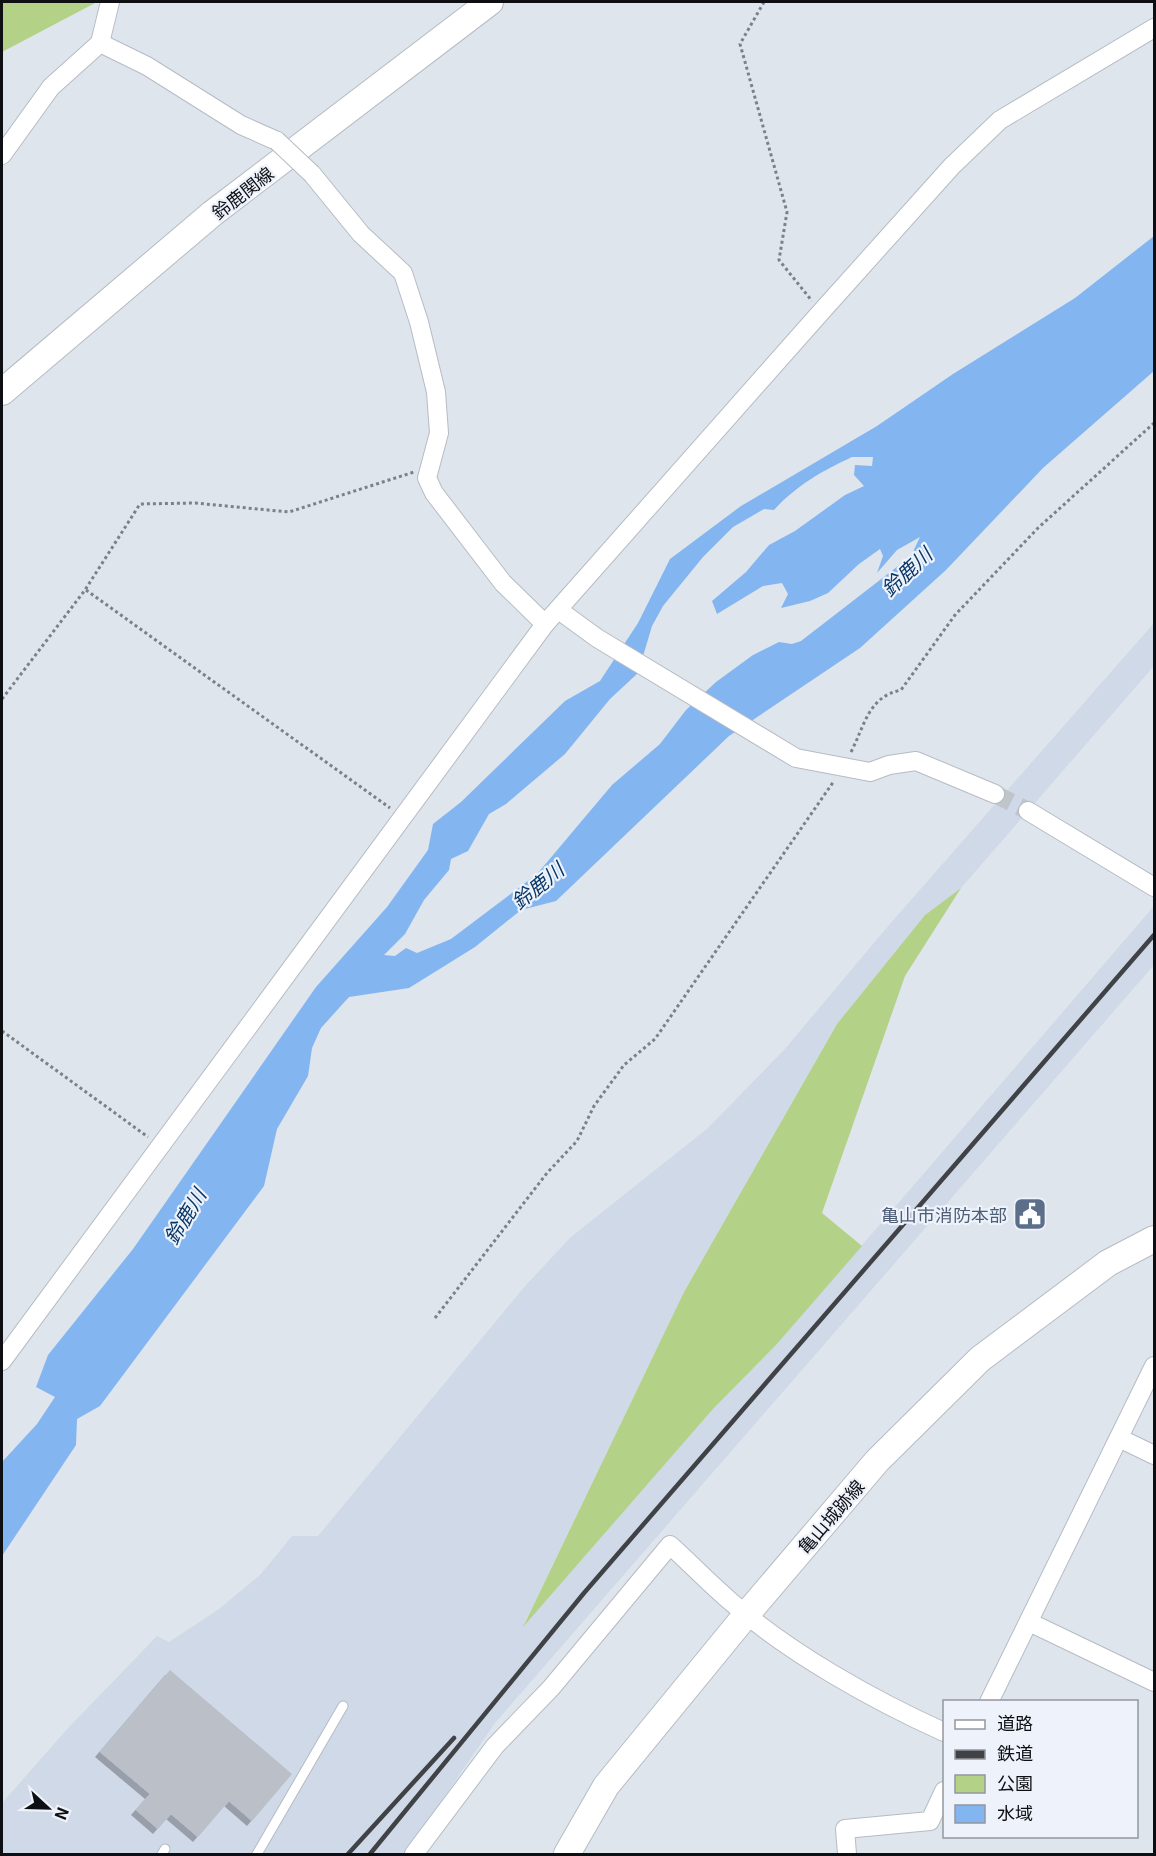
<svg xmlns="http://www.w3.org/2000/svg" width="1156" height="1856" font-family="Georgia,'Noto Sans JP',serif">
	<defs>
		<filter id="shadow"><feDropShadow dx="-5" dy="5" stdDeviation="0" flood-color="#0004"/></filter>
	</defs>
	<rect width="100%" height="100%" fill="#dfe5ed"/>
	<!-- built -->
	<polygon fill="#d0d9e8" points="1154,623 1154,666 961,888 925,915 837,1024 684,1292 524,1624 713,1409 777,1344 1154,906 1154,965 495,1723 405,1854 2,1854 2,1803 69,1727 157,1636 169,1642 219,1609 260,1575 292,1536 318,1536 526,1285 571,1237 708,1128 784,1050 889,925"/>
	<!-- green -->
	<g fill="#b4d188">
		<polygon points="2,2 97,2 2,52"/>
		<polygon points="961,888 905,976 822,1213 862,1246 777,1344 713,1409 523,1627 684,1292 837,1024 925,915"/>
	</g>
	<!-- water -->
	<path fill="#83b5f0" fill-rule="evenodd" d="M1154,236V371L1043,468L946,570L860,648L729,736L556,901L521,910L475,947L409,988L349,997L321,1028L312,1048L308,1076L277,1129L264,1186L100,1406L77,1419L76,1445L2,1556V1462L37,1424L55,1397L36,1387L48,1355L133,1249L316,987L387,907L428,850L433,824L461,802L565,701L600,681L638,623L670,559L741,506L877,426L953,374L1075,298ZM852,457H873L872,466L855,465L854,475L864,486L845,495L795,531L769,545L746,572L712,601L717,614L763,586L782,583L788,594L781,608L810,601L828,593L859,564L880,549L883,556L877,573L897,550L920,537L911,556L801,641L792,644L779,642L753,655L716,682L686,710L660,744L612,785L537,874L451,939L417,953L406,948L395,956L384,955L405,934L424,900L449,870L451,859L468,851L489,814L506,804L565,754L610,699L638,673L652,626L663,606L703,557L733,527L764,509L774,510C797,485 822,471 852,457Z"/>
	<!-- building -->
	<polygon fill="#bbc0c8" filter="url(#shadow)" points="170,1670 292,1774 252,1821 229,1801 198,1837 171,1814 158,1829 136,1810 150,1794 100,1752"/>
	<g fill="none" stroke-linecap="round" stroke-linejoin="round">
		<!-- street-tunnel -->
		<polyline stroke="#c0c5cc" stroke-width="18" stroke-dasharray="18 9" stroke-linecap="butt" points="995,794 1028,811"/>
		<defs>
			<g id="lane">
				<polyline points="162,1854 165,1849"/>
				<polyline points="257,1854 343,1706"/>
			</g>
			<g id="street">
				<polyline points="100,43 147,66 241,125 277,141"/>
				<polyline points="2,155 51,87 100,43 110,2"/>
				<polyline points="312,174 361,234 403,273 419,322 436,392 439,433 427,478 434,493 503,583 545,624"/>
				<polyline points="560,611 597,638 796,758 870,772 889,765 916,761 995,794"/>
				<polyline points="1028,811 1154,887"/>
				<polyline points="2,1361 545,624 821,312 952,166 1000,120 1154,28"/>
				<polyline points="1119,1438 1154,1455"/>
				<polyline points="1029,1622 1154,1682"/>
				<polyline points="989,1702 1154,1366"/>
				<path d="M414,1854L495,1746L551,1688L670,1545C690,1563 709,1583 730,1601C789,1653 873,1700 944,1732"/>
				<polyline points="847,1854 845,1829 930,1821 944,1791"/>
			</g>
			<g id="secondary">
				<polyline points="2,392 213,213 490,2"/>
				<polyline points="567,1854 606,1786 746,1615 877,1461 980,1359 1108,1263 1154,1239"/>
			</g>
		</defs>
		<!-- lane casing -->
		<use href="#lane" stroke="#b6bbc4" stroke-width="11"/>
		<!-- street casing -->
		<use href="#street" stroke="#b6bbc4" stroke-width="20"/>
		<!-- secondary casing -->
		<use href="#secondary" stroke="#b6bbc4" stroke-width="28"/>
		<!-- path -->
		<g stroke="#7d8186" stroke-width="3" stroke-dasharray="3 3" stroke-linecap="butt">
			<polyline points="764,2 740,44 787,212 779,260 812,301"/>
			<polyline points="86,590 390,808"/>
			<polyline points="2,699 85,590 140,504 195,503 289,512 414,472"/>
			<path d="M851,752C865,725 868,697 901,690L955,615L1038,528L1154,423"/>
			<polyline points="2,1031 148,1137"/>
			<polyline points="435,1318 547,1173 577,1141 594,1106 624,1065 655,1039 834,781"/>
		</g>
		<!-- lane -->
		<use href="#lane" stroke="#fff" stroke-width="9"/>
		<!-- street -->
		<use href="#street" stroke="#fff" stroke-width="18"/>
		<!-- secondary -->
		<use href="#secondary" stroke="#fff" stroke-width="26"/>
		<!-- rail -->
		<g stroke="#404246" stroke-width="4.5">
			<polyline points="348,1854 454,1738"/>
			<polyline points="370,1854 584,1593 1154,935"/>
		</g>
		<defs>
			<polyline id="street-bridge" points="277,141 312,174"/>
		</defs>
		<!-- street-bridge casing -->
		<use href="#street-bridge" stroke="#b6bbc4" stroke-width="20" stroke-linecap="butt"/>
		<!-- street-bridge -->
		<use href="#street-bridge" stroke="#fff" stroke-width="18"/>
	</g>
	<!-- icons -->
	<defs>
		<symbol id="civic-square" viewBox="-11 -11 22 22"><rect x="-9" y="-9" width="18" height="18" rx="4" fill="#5c6f8a" stroke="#edf2fb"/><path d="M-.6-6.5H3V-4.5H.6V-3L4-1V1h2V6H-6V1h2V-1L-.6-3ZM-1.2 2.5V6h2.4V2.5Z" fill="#fff"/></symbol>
	</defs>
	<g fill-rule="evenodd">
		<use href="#civic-square" x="1011" y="1195" width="38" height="38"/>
	</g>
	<g text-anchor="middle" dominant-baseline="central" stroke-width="4.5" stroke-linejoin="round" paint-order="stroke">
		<!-- street labels -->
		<g font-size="18" fill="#0e0f12" stroke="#edf2fb">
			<text transform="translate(242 192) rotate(-38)">鈴鹿関線</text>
			<text transform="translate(830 1516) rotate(-49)">亀山城跡線</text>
		</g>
		<!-- service labels -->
		<g font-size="18" fill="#4e5e75" stroke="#edf2fb" text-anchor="end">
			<text x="1007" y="1214">亀山市消防本部</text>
		</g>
		<!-- water labels -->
		<g font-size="20" font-style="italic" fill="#093765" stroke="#edf2fb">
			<text transform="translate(906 571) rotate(-43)">鈴鹿川</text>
			<text transform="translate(537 885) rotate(-39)">鈴鹿川</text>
			<text transform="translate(184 1216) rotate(-59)">鈴鹿川</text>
		</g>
	</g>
	<!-- border -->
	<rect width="1156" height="1856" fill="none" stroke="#0e0f12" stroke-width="6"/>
	<!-- legend -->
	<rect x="943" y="1700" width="195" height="138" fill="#edf2fb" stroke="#94979e" stroke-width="1.5"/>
	<rect x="955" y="1720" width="30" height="9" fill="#ffffff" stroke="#94979e" stroke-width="1.5"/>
	<text x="997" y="1730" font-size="18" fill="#0e0f12">道路</text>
	<rect x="955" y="1750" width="30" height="9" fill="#404246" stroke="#94979e" stroke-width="1.5"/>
	<text x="997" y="1760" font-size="18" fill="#0e0f12">鉄道</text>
	<rect x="955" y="1775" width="30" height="18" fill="#b4d188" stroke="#94979e" stroke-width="1.5"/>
	<text x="997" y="1790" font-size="18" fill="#0e0f12">公園</text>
	<rect x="955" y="1805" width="30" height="18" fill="#83b5f0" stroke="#94979e" stroke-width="1.5"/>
	<text x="997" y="1820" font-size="18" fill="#0e0f12">水域</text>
	<!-- north arrow -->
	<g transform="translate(48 1808) rotate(112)" stroke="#edf2fb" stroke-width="4.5" paint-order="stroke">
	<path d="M0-4.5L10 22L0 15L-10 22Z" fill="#0e0f12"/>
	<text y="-9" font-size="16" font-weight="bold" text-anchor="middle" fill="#0e0f12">N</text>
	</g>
</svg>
